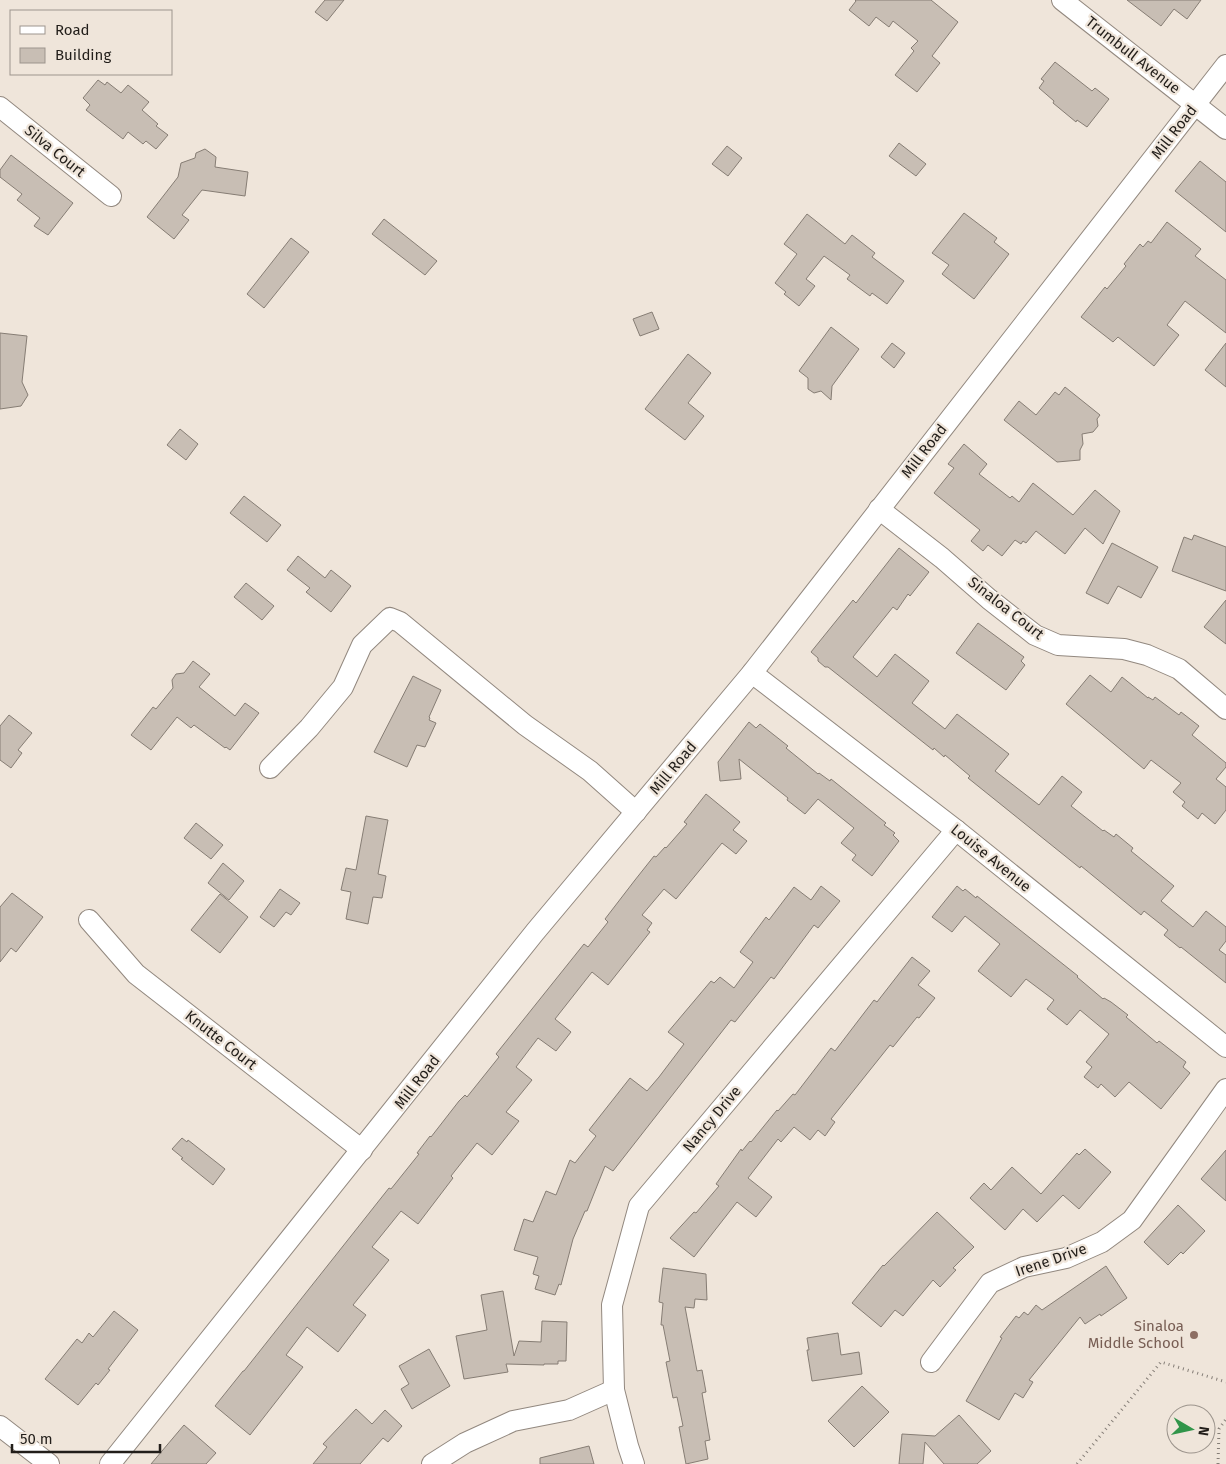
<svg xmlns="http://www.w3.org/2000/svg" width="1226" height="1464" font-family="'Fira Sans',sans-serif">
	<rect width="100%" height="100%" fill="#efe5da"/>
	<!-- building -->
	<g fill="#c8beb4" stroke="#867d74">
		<polygon points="325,0 344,0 327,21 315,12"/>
		<polygon points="855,0 931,0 958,22 932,56 940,63 917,92 895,75 914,51 911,48 918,41 893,21 889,27 876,17 869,26 849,10 856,1"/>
		<polygon points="1127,0 1201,0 1187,19 1174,9 1161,26"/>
		<polygon points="1055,62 1092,91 1095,88 1109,99 1087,127 1077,120 1076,122 1053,103 1054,101 1039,88 1044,81 1041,79"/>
		<polygon points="98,80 105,85 107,82 121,93 128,85 149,102 142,110 158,124 156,126 168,135 156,149 146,141 143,144 128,132 123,139 86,110 90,105 83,98"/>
		<polygon points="899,143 926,164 916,176 889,156"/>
		<polygon points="727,146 742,158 728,176 712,164"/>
		<polygon points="205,149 216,157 215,167 248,172 245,196 202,190 182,215 189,220 174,239 147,217 178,177 181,163 195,158 196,153"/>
		<polygon points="11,155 73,203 48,235 34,226 40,218 17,200 22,194 0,177 0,170"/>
		<polygon points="1200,161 1226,182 1226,232 1175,191"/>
		<polygon points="964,213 997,238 994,242 1009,254 974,299 942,274 949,265 932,253"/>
		<polygon points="807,214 845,244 852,235 875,253 872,257 904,281 887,304 872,293 870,296 847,279 850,275 824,256 806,279 815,286 799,306 784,294 786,292 775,283 797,254 784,244"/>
		<polygon points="384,219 437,261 425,275 372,234"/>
		<polygon points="1167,222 1201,249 1195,256 1226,280 1226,333 1185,301 1167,325 1179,335 1154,366 1118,337 1113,342 1081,317 1105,287 1107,289 1126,266 1124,264 1140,244 1143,247 1148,241 1151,243"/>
		<polygon points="291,238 309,252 264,308 247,294"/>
		<polygon points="652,312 659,329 640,336 633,319"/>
		<polygon points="831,327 859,349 832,386 831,400 821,391 814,393 808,389 808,378 799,371"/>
		<polygon points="0,333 27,336 22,382 28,395 21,406 0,409"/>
		<polygon points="892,343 905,353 894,368 881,357"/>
		<polygon points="1226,343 1226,387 1205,370"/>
		<polygon points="688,354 711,373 688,403 704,416 685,440 645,409"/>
		<polygon points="1065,387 1100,415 1097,419 1098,426 1093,432 1082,434 1083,444 1080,450 1080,460 1057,462 1004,420 1019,401 1036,415 1055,392 1059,395"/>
		<polygon points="180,429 198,444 186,460 167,445"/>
		<polygon points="964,444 987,464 979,474 1010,498 1012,496 1019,502 1033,483 1073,515 1095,490 1120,511 1103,544 1085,528 1065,554 1036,531 1026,543 1023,541 1021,544 1015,540 1002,556 988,545 983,551 971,541 980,530 934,493 954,468 948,464"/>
		<polygon points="244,496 281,525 267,542 230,513"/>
		<polygon points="1194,535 1226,547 1226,591 1172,571 1184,537 1192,540"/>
		<polygon points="1112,543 1158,567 1141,598 1118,586 1108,604 1086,593"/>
		<polygon points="899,548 929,572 910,596 908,594 897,610 893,607 853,657 877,677 895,654 929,681 912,703 945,729 957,714 1009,754 995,771 1039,805 1062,776 1082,792 1071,806 1103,831 1104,830 1114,837 1116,834 1133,848 1131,851 1174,886 1161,901 1193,927 1206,911 1226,927 1226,941 1219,950 1226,955 1226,983 1181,947 1180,948 1164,935 1168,930 1144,911 1141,915 1081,866 1080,868 968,778 970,776 945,755 944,757 934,748 933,750 828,667 825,667 818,661 818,658 811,652 853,600 856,603"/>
		<polygon points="298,556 325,578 331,570 351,586 331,612 306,592 310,588 287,570"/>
		<polygon points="246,583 274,606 262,620 234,597"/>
		<polygon points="1226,600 1226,644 1204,627"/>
		<polygon points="978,623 1024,657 1021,661 1025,665 1006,690 956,653"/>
		<polygon points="193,661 210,674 199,687 235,716 245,703 259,713 230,750 226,747 225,748 194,725 191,728 177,717 151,750 131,735 153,707 156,709 173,688 172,680 176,674 184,673"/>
		<polygon points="1090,675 1111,692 1122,677 1148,698 1148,697 1153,700 1155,697 1179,715 1181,712 1199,726 1192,735 1226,763 1226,767 1216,779 1226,787 1226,810 1215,824 1202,813 1198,819 1182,806 1185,802 1173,792 1181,783 1151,760 1144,769 1066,704"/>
		<polygon points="413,676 441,690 429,717 430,718 429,720 436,723 425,747 417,745 407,767 374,752"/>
		<polygon points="9,715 32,733 18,750 22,753 11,768 0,760 0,726"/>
		<polygon points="749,722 756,728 760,724 788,746 786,748 818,774 819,773 830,781 831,779 886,823 884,825 895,833 893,835 899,841 872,876 852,860 856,855 841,843 854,828 818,799 805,814 787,800 788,798 739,759 741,779 720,781 718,762"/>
		<polygon points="706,794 740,822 733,830 747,841 736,854 722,843 676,899 664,889 642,915 652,923 647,930 650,932 608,985 592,972 555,1019 571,1032 556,1051 538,1038 516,1067 532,1080 506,1112 519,1121 492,1155 477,1143 451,1176 453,1178 418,1224 401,1211 372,1247 389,1260 353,1305 366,1315 338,1352 307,1327 286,1355 303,1367 250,1435 215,1406 243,1371 244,1371 389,1188 391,1189 419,1154 417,1153 430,1136 431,1137 459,1101 465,1095 467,1097 499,1057 496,1054 584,944 588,947 608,922 605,919 635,880 654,856 656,857 665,847 666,848 687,824 684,822"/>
		<polygon points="366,816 388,820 378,874 386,876 382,898 373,897 368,924 346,919 351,892 341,890 346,868 356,870"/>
		<polygon points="196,823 223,845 211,859 184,838"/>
		<polygon points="223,863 244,881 229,900 208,883"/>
		<polygon points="821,886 840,901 818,928 814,925 774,979 771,977 735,1022 731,1020 613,1171 605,1166 587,1211 585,1211 573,1239 561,1285 559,1284 555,1295 535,1289 539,1276 533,1274 538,1257 514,1250 524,1219 533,1222 546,1191 556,1195 570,1160 575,1163 596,1136 589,1130 630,1078 647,1091 659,1077 684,1044 668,1032 711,981 714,983 720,977 734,988 753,962 740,952 766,917 769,920 794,887 811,900"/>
		<polygon points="957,886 963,891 965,889 976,898 977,896 1078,976 1077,977 1103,999 1104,998 1111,1002 1128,1015 1126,1017 1157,1043 1159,1041 1186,1062 1183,1067 1190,1073 1161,1109 1129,1082 1115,1097 1101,1084 1098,1088 1084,1077 1092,1067 1086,1062 1109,1034 1080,1010 1067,1025 1047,1009 1054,1000 1026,979 1011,997 978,971 1000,944 965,916 952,932 932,917"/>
		<polygon points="280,889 300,903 291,915 286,912 274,927 260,917"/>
		<polygon points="12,893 43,917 16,952 11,948 0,962 0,907"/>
		<polygon points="220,894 248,917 220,953 191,930"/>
		<polygon points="912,957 930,971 918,985 935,998 919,1018 917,1017 893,1047 890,1045 866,1075 831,1119 835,1122 825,1136 818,1130 810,1140 794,1127 781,1142 778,1139 748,1178 772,1197 756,1217 737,1202 694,1257 670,1238 694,1212 696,1213 719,1186 716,1184 741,1149 742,1151 750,1141 751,1142 777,1110 778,1111 793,1094 795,1095 831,1048 835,1051 874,1000 877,1002"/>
		<polygon points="182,1138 187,1142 188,1140 225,1169 213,1185 181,1159 183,1158 172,1149"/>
		<polygon points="1085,1149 1111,1172 1079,1209 1063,1195 1037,1222 1023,1209 1005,1230 970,1198 984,1183 991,1190 1012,1167 1041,1194 1077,1153 1079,1155"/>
		<polygon points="1226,1150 1226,1201 1201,1179"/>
		<polygon points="1178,1205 1205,1231 1183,1254 1181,1252 1168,1265 1144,1242"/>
		<polygon points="937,1212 974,1247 953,1268 956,1270 940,1287 933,1280 903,1316 895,1310 881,1327 852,1303 883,1265 884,1266"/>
		<polygon points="1106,1266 1127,1298 1101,1316 1100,1314 1085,1324 1080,1317 1029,1380 1033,1382 1023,1398 1015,1393 999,1420 966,1401 1002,1338 1000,1337 1016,1316 1019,1318 1024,1312 1028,1315 1036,1305 1042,1310"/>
		<polygon points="663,1268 706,1274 707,1300 695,1299 694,1308 685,1307 697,1371 702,1370 706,1392 702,1393 710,1440 705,1441 708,1459 686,1464 679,1427 683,1426 677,1397 673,1398 666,1362 670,1361 663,1325 661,1325 663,1303 659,1302"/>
		<polygon points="503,1291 514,1356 519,1341 541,1342 542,1321 567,1322 566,1361 558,1361 558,1364 544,1364 544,1365 506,1364 508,1372 464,1379 456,1336 487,1330 481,1295"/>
		<polygon points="114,1311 138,1330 108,1369 110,1370 98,1385 96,1383 78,1405 45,1379 77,1339 82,1343 89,1333 93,1337"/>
		<polygon points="838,1333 841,1355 859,1352 862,1374 812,1381 807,1350 809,1350 807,1338"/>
		<polygon points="429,1349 450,1386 412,1409 401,1389 409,1384 399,1366"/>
		<polygon points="862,1386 889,1412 854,1447 828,1421"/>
		<polygon points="356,1409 372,1424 385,1410 402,1426 388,1442 383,1438 360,1464 313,1464 327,1447 323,1444"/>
		<polygon points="959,1415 991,1451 977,1464 944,1464 925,1442 923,1464 899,1464 902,1434 935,1436"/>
		<polygon points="184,1425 216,1453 206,1464 151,1464"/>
		<polygon points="589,1446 594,1464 540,1464 540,1458"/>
	</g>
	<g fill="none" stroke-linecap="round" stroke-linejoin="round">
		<defs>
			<g id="minor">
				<polyline points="1062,0 1226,129"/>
				<polyline points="0,107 111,196"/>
				<polyline points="879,509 942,558 989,599 1035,635 1058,645 1124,649 1147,655 1179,669 1226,709"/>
				<polyline points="752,673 956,830 1226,1047"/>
				<polyline points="270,768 309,728 343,687 362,645 390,618 400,622 525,725 590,771 636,812"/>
				<polyline points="89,920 136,974 362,1150"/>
				<polyline points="931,1362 990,1283 1024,1267 1066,1258 1102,1242 1132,1220 1226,1089"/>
				<polyline points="0,1426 49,1464"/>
				<polyline points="110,1464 535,932 752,673 1226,65"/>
				<polyline points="432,1464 465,1443 513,1421 569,1410 614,1390"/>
				<polyline points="634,1464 628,1446 614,1390 612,1305 639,1206 956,830"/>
			</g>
		</defs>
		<!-- minor casing -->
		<use href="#minor" stroke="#92887f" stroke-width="22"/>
		<!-- path -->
		<g stroke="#857e77" stroke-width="3" stroke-dasharray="1 4" stroke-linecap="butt">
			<polyline points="1077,1464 1161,1362 1226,1382"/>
			<polyline points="1218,1464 1219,1429 1226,1419"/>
		</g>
		<!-- minor -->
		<use href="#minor" stroke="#fff" stroke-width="20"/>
	</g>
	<!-- markers -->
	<circle fill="#8d6e63" stroke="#efe5da" stroke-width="2" cx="1194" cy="1335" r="5"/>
	<g text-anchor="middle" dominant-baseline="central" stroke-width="4.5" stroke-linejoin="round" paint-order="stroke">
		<!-- street labels -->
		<g font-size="15" fill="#221e1a" stroke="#efe5da">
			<text transform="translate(1133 55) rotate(38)">Trumbull Avenue</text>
			<text transform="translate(1174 132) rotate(-52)">Mill Road</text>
			<text transform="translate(55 151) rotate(39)">Silva Court</text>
			<text transform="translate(924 451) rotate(-52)">Mill Road</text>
			<text transform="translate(1006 608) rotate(38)">Sinaloa Court</text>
			<text transform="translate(673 768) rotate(-50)">Mill Road</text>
			<text transform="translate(991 858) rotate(39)">Louise Avenue</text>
			<text transform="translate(221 1040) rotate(38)">Knutte Court</text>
			<text transform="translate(417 1082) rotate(-52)">Mill Road</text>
			<text transform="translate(712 1119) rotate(-50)">Nancy Drive</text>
			<text transform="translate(1051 1260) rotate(-19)">Irene Drive</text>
		</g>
		<!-- education labels -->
		<g font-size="15" fill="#785e54" stroke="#efe5da" text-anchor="end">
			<text x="1184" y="1326">Sinaloa<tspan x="1184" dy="17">Middle School</tspan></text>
		</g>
	</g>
	<!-- legend -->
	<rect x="10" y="10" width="162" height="65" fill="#efe5da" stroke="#9d958d"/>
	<rect x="20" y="26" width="25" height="8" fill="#ffffff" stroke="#9d958d"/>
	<text x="55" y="35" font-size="15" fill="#221e1a">Road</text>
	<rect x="20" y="48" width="25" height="15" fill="#c8beb4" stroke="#9d958d"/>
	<text x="55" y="60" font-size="15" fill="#221e1a">Building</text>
	<!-- north arrow -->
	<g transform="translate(1191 1429) rotate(99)"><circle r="24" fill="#efe5da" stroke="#9d958d"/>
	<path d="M0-4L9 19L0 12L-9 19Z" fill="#31954a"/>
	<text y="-8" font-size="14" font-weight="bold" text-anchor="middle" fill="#221e1a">N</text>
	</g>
	<!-- scale -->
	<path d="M12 1444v8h148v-8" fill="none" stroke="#221e1a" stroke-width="2.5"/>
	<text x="20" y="1444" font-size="15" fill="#221e1a" stroke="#efe5da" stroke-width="4" paint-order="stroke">50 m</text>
</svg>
